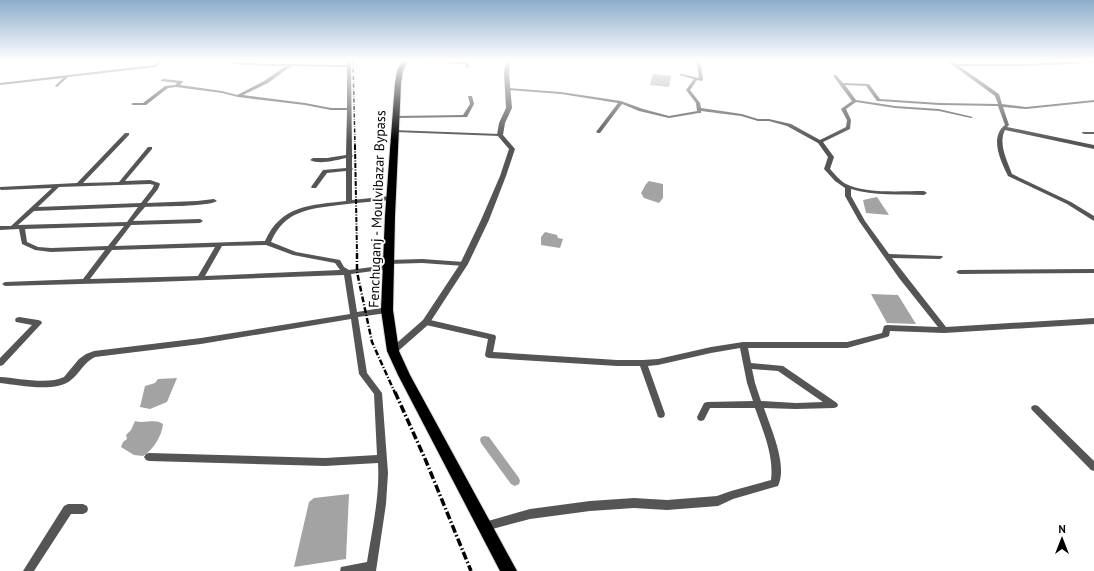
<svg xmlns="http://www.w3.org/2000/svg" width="1094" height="571" font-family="'PT Sans',sans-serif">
	<rect width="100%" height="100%" fill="#fff"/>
	<!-- water -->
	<g fill="#a3a3a3">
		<polygon points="653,74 671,76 669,87 650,85"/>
		<polygon points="649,181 663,184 663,198 659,203 644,198 641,193 646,184"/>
		<polygon points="877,197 889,215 866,213 863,200"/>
		<polygon points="545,232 557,235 558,238 563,239 560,248 541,245 541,237"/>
		<polygon points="871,294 898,295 916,324 887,323"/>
		<polygon points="177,378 167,402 150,409 140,407 145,386 155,383 158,379"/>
		<path d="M135,421C145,424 155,418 163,424C162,436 153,450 143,456L134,455L121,447L123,442L127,439L126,435L131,430Z"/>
		<polygon points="349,494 346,559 294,567 309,502 314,498"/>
	</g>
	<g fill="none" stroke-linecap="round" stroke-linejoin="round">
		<!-- canal -->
		<polygon fill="#a3a3a3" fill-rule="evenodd" points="485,436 489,437 519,478 520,481 519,484 515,486 511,484 481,443 480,440 481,437"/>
		<defs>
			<polygon id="trunk" points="402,61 408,61 403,71 401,83 395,216 393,310 399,351 410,375 517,571 500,571 398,375 387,351 381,310 385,216 395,83 397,71"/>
		</defs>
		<!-- trunk casing -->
		<use href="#trunk" stroke="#dbdbdb" stroke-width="2"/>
		<!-- minor -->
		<g fill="#555" fill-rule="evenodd">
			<polygon points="145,61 152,61 150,62"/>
			<polygon points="156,61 160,61 158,66 156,67 68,77 57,87 55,86 63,78 0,85 0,83 154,65"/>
			<path d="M221,61L241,63L347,65V61H351L352,155L353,156L352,157V168L353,169L352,170V200L391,196L394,198L391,200C374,201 356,203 339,205C308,209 284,211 271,242L296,252L340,260L344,267L349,270L388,265L391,267L388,269L351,274L357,312L387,307L391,310L387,313L358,317L367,373L382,393L388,473L386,504L376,571H340L341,567L367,562C372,530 380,496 378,463L325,466L149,461L146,460L144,457L146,454L149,453L325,458L377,455L374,394L359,374L351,319L201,344L95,357C84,362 80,373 71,380C56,393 18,385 0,383V377C18,378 48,385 64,377L79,359L86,354L94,351L201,338L350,314L344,275L154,282L5,286L2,284L5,282L83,279L105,250L51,252L35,250L22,244L19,229L0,230V226H11L52,188L1,190L0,189V187L77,183L125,133H129V135L83,183L119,182L148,147H152V149L125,181L150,180L159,183L160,184L158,189L147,203L197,201L214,199L217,201C208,207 158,206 145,207L133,221L200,219L203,221L200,223L131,225L115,246L265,241C281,205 311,205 346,201V171L327,173L316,188H312L311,187L323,170L346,168V158C337,160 319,165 310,160L313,158H327L346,155L347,110H331L305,105L238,97L222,93L176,87L168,88L146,105H133L131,104L133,103H143L165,86L175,85L177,83L161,81V80L163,79L183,81V82L180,85L222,91L237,95L264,81L286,66L241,65ZM291,66L347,67V108H331L305,103L243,95L268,83ZM150,184L154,185L152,189L141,203L38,207L59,187ZM138,207L127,222L18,225L34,211ZM124,226L108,246L51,248L38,247L27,242L25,229ZM266,245L293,255L335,263L340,270L205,276L222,246ZM215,247L198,276L90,279L112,250Z"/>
			<polygon points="402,61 467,62 469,63 469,67 466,68 465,64 404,62"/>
			<polygon points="632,61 636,61 636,62 634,63"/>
			<path d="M694,61H698L701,64L703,80L701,81L697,80L690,90L700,103L701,108L742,114L758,119H769L791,124L820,140L846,127L847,120L841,109L852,101L834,77V75H836L843,83L869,84L880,99L940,103L998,104L995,96L947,61H952L956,64H1021L1094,61V63L1021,66H959L999,94L1002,104L1026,107L1094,100V102L1026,109L1003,107L1009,125L1007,127L1094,145V149L1005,130C998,144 1007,160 1012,174L1071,202L1094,216V221L1067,204L1008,176C1001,162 989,137 1005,125L998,106L940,105L879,101H877L866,86L845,85L856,100L895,106L939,109L973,117L971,118L939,111L895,108L856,102L846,109L851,120L850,129L823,142L834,157L830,169C835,174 839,180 846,184C865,194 902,191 924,191L927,193L924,195C900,194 874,196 851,189V196L865,221L889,254L942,256L943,257L940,259L892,258L946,327L1094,318V324L944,333L890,331L889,336L887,337L847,348H748L751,363L783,366L837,403L838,405L837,407L834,408L796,409L764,408C771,429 788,465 778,486L733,499L718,506L667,510L634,508L590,511L530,519L485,531L481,529L480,526L481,523L530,509L590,501L634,498L667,500L717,496L731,491L771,480C774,455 763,431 755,408H710L704,420L701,421L698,420L697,417L704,403L707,402L753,401L747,383L740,348L711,353L658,365L648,366L665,414L664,417L661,418L658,417L657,414L640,366H617L489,358L486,357L485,355L488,339L426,325L423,324L422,322L423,320L426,319L495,335L496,337L493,352L617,360H643L658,359L711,347L743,342H847L882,333L884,326L887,325L938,327L899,278L859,221L845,196V188L835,181L824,169L828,157L818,143L787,126L769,121H758L741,116L701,111V113H699L669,118L639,111L622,104L600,133H598L596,132L618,103L561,94L507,90L505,89L507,88L561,92L621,101L643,109L669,116L697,111L696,103L686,90L694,79L679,75L681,74L699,78L697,64ZM752,369L778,371L823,402L796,403L761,401L755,383Z"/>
			<polygon points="468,96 472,96 474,104 467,117 396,118 394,117 396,116 463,115 470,104"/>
			<polygon points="393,130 500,134 502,135 500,136 395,132 393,132"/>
			<polygon points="1082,132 1094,132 1094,134 1084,134 1082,133"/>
			<polygon points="422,259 464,262 467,264 464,266 422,263 388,264 385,262 388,260"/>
			<polygon points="1094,269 1094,273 959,274 956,272 959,270"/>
			<polygon points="19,317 38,320 41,321 42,323 3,365 0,366 0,358 32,325 16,322 15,320 16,318"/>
			<polygon points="1035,405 1038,406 1094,461 1094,471 1091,470 1032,410 1031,408 1032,406"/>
			<polygon points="68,504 83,504 87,506 88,509 87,512 83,514 71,514 34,571 23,571 64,506"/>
		</g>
		<!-- tertiary -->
		<polygon fill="#555" fill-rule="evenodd" points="506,61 510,61 509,73 512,108 505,123 503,135 515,149 506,176 489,220 468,264 429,324 396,353 390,353 389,351 390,349 423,320 460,264 481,220 500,176 509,149 497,135 499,123 506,108 504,73"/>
		<!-- trunk -->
		<use href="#trunk" fill="#000" fill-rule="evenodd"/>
		<!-- rail-far3 -->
		<polyline stroke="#000" stroke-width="1.5" stroke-dasharray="4 1.5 0.5 1.5" stroke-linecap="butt" points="353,61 355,146"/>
		<!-- rail-far2 -->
		<polyline stroke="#000" stroke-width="2" stroke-dasharray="5 1.5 1 1.5" stroke-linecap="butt" points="355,145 357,254"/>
		<!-- rail-far1 -->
		<polyline stroke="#000" stroke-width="2.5" stroke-dasharray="6 2 1 2" stroke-linecap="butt" points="357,253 357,272 372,342 395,393"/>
		<!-- rail -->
		<polyline stroke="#000" stroke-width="3.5" stroke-dasharray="8 2.5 1.5 2.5" stroke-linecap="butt" points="395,392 426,461 471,571"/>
	</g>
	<!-- sky -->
	<linearGradient id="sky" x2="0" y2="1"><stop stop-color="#8cadcc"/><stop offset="0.43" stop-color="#fff"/><stop offset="1" stop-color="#fff" stop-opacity="0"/></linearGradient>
	<rect width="1094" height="141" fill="url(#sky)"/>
	<g text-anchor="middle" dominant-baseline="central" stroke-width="3.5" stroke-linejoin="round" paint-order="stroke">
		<!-- street labels -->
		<g font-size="14" fill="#000" stroke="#fff">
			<text transform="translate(377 209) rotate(-88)">Fenchuganj - Moulvibazar Bypass</text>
		</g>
	</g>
	<!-- north arrow -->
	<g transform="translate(1062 539)" stroke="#ffffff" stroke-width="3" paint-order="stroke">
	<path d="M0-3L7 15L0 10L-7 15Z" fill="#000000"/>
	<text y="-6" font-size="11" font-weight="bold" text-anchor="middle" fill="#000000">N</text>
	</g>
</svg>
